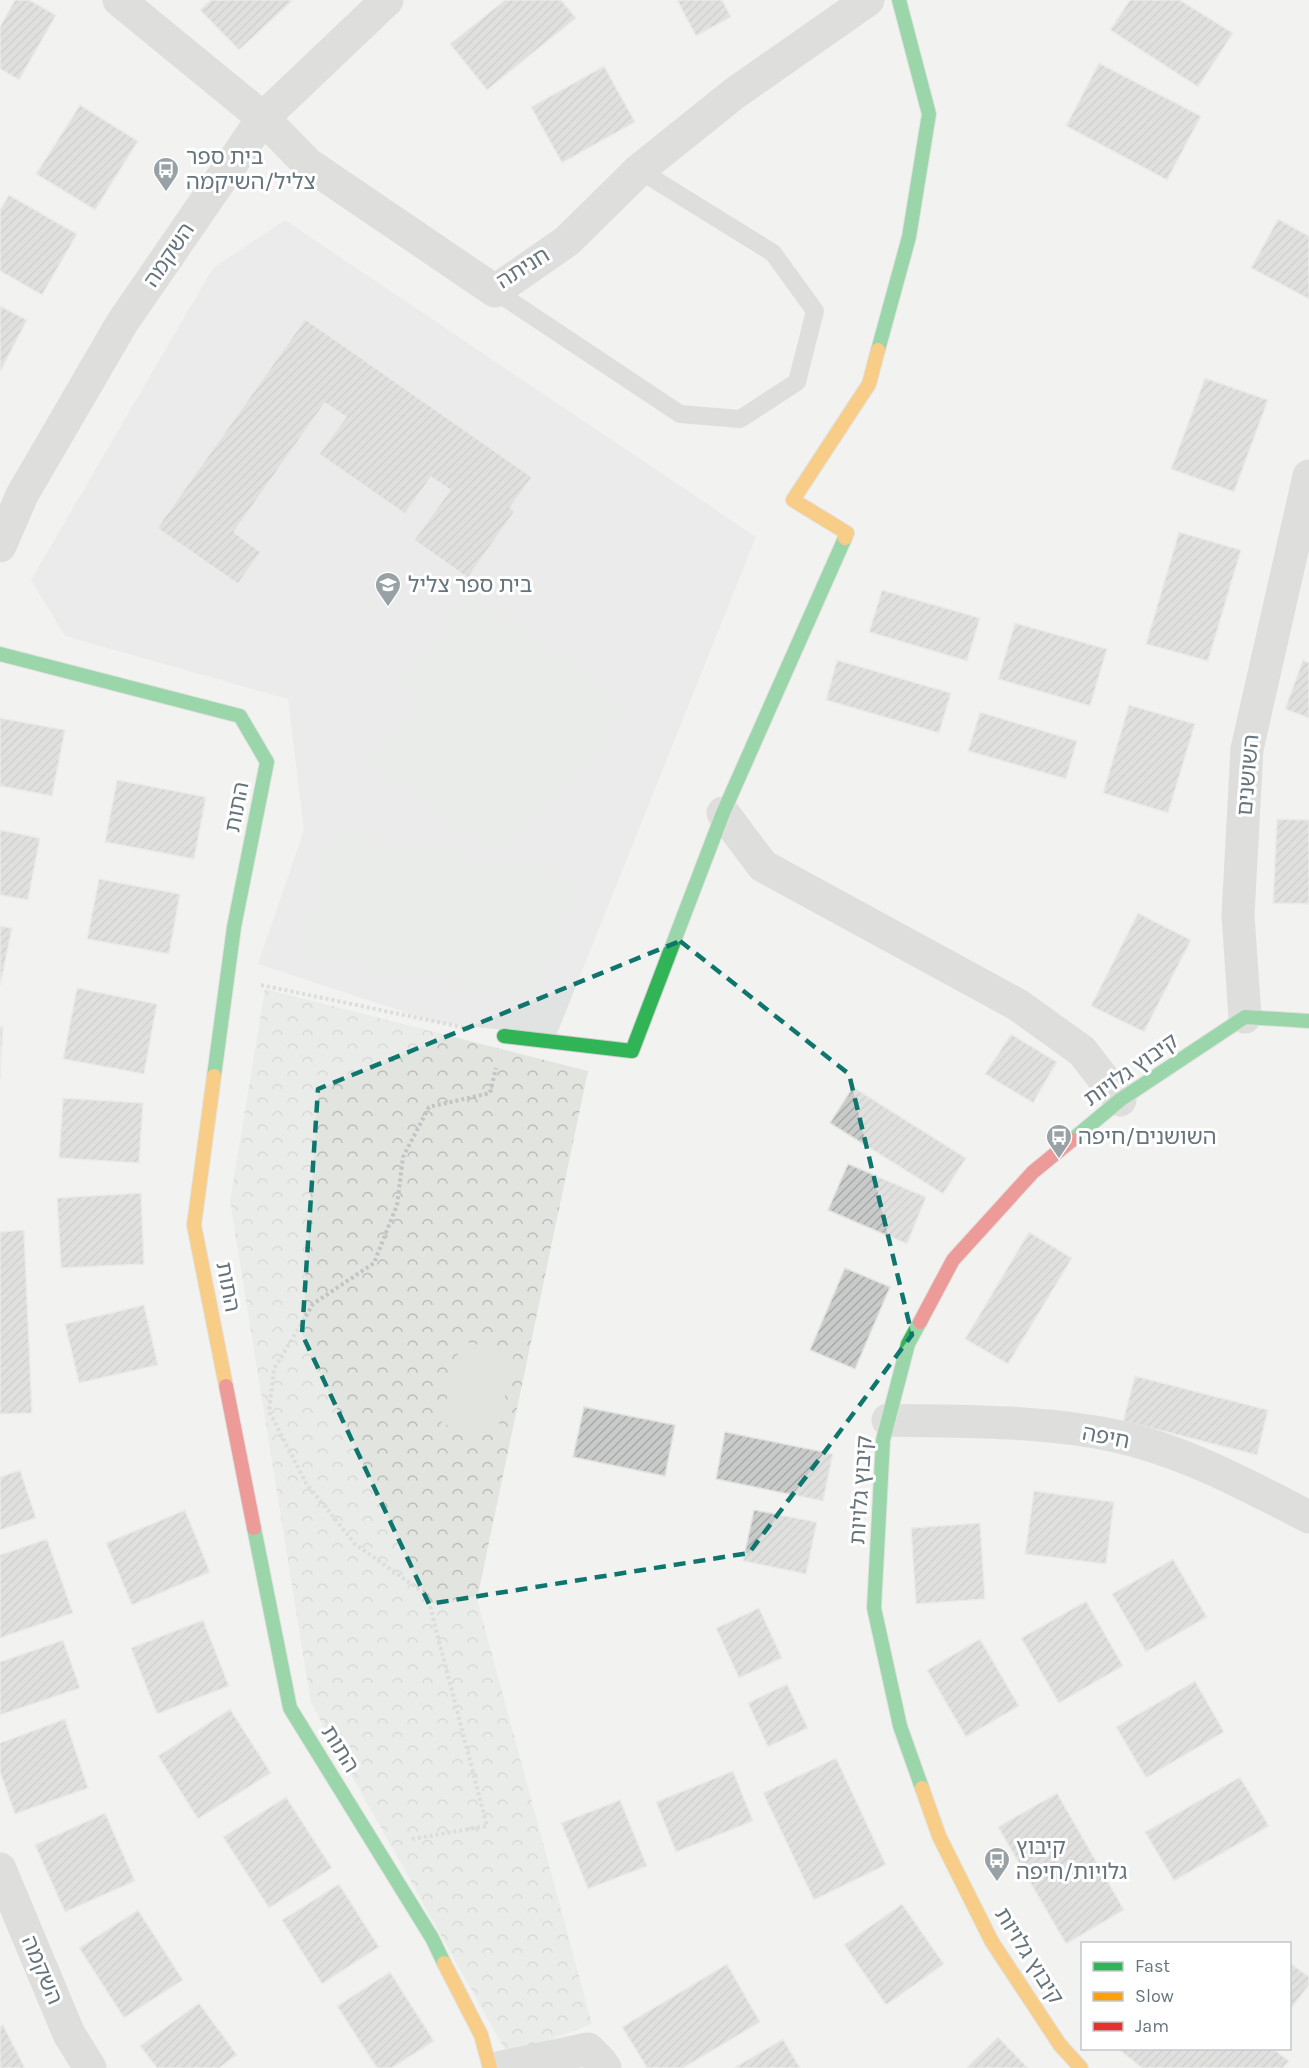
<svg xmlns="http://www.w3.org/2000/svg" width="1309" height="2068" font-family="Karla,'Noto Sans Hebrew',sans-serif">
	<defs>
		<pattern id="park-crowns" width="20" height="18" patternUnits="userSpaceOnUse" patternTransform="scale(1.5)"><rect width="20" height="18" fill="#e1e4df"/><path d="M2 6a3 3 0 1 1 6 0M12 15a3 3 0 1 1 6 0" fill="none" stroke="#babdba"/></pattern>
		<pattern id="building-hatch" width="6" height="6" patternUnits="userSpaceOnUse" patternTransform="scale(1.5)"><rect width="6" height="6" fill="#c9caca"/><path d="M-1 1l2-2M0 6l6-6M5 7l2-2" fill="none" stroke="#a7a9a9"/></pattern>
	</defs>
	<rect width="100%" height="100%" fill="#f2f2f1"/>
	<!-- built -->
	<polygon fill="#e1e2e2" points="285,220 756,537 556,1036 434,1022 258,964 304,830 288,699 65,636 31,580 213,268"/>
	<!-- park -->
	<polygon fill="url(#park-crowns)" points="265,989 588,1071 477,1599 592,2024 508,2055 311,1703 230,1201"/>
	<!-- pitch -->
	<g fill="#e1e4df">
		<polygon points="472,594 628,707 559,800 404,686"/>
		<polygon points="419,702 552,798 500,860 372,765"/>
		<polygon points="335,834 572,877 536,997 304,955"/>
		<polygon points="461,1341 514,1352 497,1435 441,1424"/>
	</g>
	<!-- building -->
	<g fill="url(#building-hatch)" stroke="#e2e2e1" stroke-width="1.5">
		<polygon points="15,0 29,0 56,15 19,80 0,69 0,27"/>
		<polygon points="211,0 293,0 239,50 200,10"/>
		<polygon points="505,0 561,0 576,18 487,90 450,44"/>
		<polygon points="677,0 722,0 731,17 696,36"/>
		<polygon points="1130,0 1180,0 1233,33 1198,87 1110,30"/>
		<polygon points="1099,63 1201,116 1167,180 1066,126"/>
		<polygon points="604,66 635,122 562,163 531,107"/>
		<polygon points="80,105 138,141 95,210 36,174"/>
		<polygon points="9,195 77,234 42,295 0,271 0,210"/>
		<polygon points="1278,219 1309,236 1309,299 1251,268"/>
		<polygon points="0,306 27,320 0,372"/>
		<polygon points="305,319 532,477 510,508 515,511 468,578 414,540 450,490 431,477 405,514 319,454 346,417 325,403 234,532 261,552 238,584 157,528"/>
		<polygon points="1205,378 1268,400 1234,492 1171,469"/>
		<polygon points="1179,532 1241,550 1208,661 1146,644"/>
		<polygon points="882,590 980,618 967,661 869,632"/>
		<polygon points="1015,623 1107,649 1090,706 998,679"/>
		<polygon points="837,660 951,693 939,733 826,700"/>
		<polygon points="1303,660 1309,663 1309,718 1285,709"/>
		<polygon points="1129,705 1195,724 1168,813 1103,793"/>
		<polygon points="980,712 1077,741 1066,779 968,751"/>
		<polygon points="0,718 65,730 52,796 0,786"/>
		<polygon points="117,780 206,797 194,859 105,842"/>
		<polygon points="1277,819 1309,820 1309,904 1273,903"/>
		<polygon points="0,830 40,838 28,900 0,895"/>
		<polygon points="99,879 180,894 169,954 87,939"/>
		<polygon points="1138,913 1191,940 1144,1032 1091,1006"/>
		<polygon points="0,926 12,928 0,986"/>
		<polygon points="77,988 157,1004 144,1074 63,1059"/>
		<polygon points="0,1027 3,1027 0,1079"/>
		<polygon points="1011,1034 1057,1062 1033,1103 985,1074"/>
		<polygon points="853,1087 966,1158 943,1194 830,1123"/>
		<polygon points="63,1098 143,1103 139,1163 59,1158"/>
		<polygon points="848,1164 926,1197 907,1244 828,1210"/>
		<polygon points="141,1193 144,1264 61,1268 57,1198"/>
		<polygon points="24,1230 32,1413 0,1414 0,1232"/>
		<polygon points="1029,1232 1072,1258 1008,1364 965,1339"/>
		<polygon points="845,1268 890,1287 855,1369 810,1350"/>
		<polygon points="144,1305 158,1365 79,1383 65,1324"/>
		<polygon points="1135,1376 1268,1410 1257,1455 1123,1421"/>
		<polygon points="584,1407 675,1425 665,1476 573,1457"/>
		<polygon points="725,1432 833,1454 823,1501 716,1479"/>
		<polygon points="20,1470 36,1518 0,1530 0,1477"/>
		<polygon points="1034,1491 1114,1502 1106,1564 1025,1554"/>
		<polygon points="185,1510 210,1572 132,1605 106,1543"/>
		<polygon points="754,1510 817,1522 806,1574 743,1561"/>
		<polygon points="980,1523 985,1599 916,1604 911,1528"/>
		<polygon points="47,1539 73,1613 0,1638 0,1555"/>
		<polygon points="1173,1559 1207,1617 1146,1652 1112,1594"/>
		<polygon points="1086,1601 1123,1666 1059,1703 1021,1638"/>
		<polygon points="759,1608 782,1658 739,1678 716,1628"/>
		<polygon points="203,1620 229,1686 157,1714 131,1648"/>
		<polygon points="980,1639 1019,1706 966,1737 927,1670"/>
		<polygon points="63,1640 80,1688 0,1715 0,1662"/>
		<polygon points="1195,1681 1224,1732 1146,1778 1116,1727"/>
		<polygon points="787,1684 808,1728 768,1747 748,1703"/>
		<polygon points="230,1709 271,1773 198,1819 158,1756"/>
		<polygon points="65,1719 88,1788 15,1814 0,1772 0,1743"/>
		<polygon points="836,1758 886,1865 814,1900 763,1793"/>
		<polygon points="733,1771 753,1821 676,1852 656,1802"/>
		<polygon points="1240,1777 1269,1826 1174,1881 1145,1832"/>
		<polygon points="1057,1793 1124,1910 1066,1944 998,1827"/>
		<polygon points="286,1797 332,1868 269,1908 223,1837"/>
		<polygon points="620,1800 647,1866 588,1889 561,1823"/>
		<polygon points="105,1813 135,1881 65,1912 35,1845"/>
		<polygon points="339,1884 379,1947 322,1984 282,1920"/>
		<polygon points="902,1904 944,1964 886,2005 844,1945"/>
		<polygon points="138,1910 183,1980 124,2018 79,1948"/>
		<polygon points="1290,1963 1309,1977 1309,1985 1290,2010"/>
		<polygon points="727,1964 760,2022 683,2068 647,2068 622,2027"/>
		<polygon points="390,1972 434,2041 392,2068 377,2068 337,2006"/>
		<polygon points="199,2003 237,2055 219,2068 157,2068 140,2046"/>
		<polygon points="3,2025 25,2068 0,2068 0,2027"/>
		<polygon points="998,2037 1028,2068 966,2068"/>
		<polygon points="783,2039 800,2068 734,2068"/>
		<polygon points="1117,2048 1272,2048 1289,2061 1283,2068 1142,2068"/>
	</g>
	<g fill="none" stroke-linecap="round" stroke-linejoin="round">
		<defs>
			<g id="fast">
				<polyline points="878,350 909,237 929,114 899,0"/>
				<polyline points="0,654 240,716 267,762 234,927 214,1076"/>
				<polyline points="504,1036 632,1051 723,813 845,538"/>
				<polyline points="1072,1140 1120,1100 1245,1017 1309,1021"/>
				<polyline points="920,1322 908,1344 883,1440 874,1608 900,1726 922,1788"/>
				<polyline points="254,1528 290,1708 432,1938 444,1963"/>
			</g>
			<g id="slow">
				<polyline points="845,538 847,533 793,500 869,384 878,350"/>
				<polyline points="214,1076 194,1225 226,1386"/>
				<polyline points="922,1788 939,1836 992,1942 1060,2045 1081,2068"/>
				<polyline points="444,1963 481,2035 490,2068"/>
			</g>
			<g id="jam">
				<polyline points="920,1322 953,1260 1033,1172 1072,1140"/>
				<polyline points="226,1386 254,1528"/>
			</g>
		</defs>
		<!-- fast casing -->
		<use href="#fast" stroke="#cecfcf" stroke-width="16"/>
		<!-- slow casing -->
		<use href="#slow" stroke="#cecfcf" stroke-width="16"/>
		<!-- jam casing -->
		<use href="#jam" stroke="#cecfcf" stroke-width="16"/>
		<!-- path -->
		<g stroke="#c3c4c4" stroke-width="4" stroke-dasharray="3 3" stroke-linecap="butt">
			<polyline points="261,985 471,1029"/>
			<polyline points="412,1839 487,1826 427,1595 355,1544 306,1483 269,1411 274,1369 313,1304 374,1263 397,1205 403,1157 429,1107 490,1093 496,1068"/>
		</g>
		<!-- lane -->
		<polyline stroke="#c5c6c6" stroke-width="18" points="495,291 680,414 740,419 797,382 815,311 773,253 639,170"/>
		<!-- street -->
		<g stroke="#c5c6c6" stroke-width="33">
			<polyline points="119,0 263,118 308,164 495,291 567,241 639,170 735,93 868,0"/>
			<polyline points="0,546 22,495 122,323 263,118 387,0"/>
			<polyline points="723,813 763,866 1018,1005 1082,1051 1120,1100"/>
			<polyline points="1245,1017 1238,915 1247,749 1309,476"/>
			<path d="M888,1420C964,1422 1041,1420 1116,1436C1184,1451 1247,1485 1309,1517"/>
			<polyline points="0,1869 69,2034 90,2068"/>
			<polyline points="498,2068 588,2049 601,2062 605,2068"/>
		</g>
		<!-- fast -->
		<use href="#fast" stroke="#30b455" stroke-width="14"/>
		<!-- slow -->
		<use href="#slow" stroke="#ff9f0a" stroke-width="14"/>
		<!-- jam -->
		<use href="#jam" stroke="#e5322d" stroke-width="14"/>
	</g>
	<!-- marked area -->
	<path d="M0 0H1309V2068H0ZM680,941L849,1074L912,1335L749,1553L429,1604L302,1334L318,1089Z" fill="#f2f2f1" fill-opacity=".55" fill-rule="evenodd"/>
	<path fill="none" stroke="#0f766e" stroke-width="4.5" stroke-dasharray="12 8" stroke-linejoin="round" d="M680,941L849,1074L912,1335L749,1553L429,1604L302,1334L318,1089Z"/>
	<!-- icons -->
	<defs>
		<symbol id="bus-pin" viewBox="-11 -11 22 30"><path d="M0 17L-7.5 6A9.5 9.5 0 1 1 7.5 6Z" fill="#97a1a6" stroke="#fff"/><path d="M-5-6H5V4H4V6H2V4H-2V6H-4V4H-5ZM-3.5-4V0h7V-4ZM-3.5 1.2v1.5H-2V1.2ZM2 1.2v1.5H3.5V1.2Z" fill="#fff"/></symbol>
		<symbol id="school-pin" viewBox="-11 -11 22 30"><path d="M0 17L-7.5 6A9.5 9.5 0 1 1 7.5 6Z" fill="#97a1a6" stroke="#fff"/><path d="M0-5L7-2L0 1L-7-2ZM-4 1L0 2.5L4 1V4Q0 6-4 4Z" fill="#fff"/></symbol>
	</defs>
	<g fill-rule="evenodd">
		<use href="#bus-pin" x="151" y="155" width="30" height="40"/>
		<use href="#school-pin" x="373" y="570" width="30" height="40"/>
		<use href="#bus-pin" x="1044" y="1122" width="30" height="40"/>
		<use href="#bus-pin" x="982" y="1845" width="30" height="40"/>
	</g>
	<g text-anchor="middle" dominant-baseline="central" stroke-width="6" stroke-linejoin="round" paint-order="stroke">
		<!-- poi labels -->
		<g font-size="22" fill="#66757d" stroke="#fff" text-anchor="start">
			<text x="186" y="157">בית ספר<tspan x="186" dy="25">צליל/השיקמה</tspan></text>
			<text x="408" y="585">בית ספר צליל</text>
			<text x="1078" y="1137">השושנים/חיפה</text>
			<text x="1016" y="1847">קיבוץ<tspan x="1016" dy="25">גלויות/חיפה</tspan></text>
		</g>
		<!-- street labels -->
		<g font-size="22" fill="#66757d" stroke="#fff">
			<text transform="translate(169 255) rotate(-56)">השקמה</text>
			<text transform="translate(523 268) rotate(-32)">חניתה</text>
			<text transform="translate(1248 775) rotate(-85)">השושנים</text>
			<text transform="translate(237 807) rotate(-79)">התות</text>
			<text transform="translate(1131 1070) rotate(-35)">קיבוץ גלויות</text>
			<text transform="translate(228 1287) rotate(79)">התות</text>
			<text transform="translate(1106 1437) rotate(11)">חיפה</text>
			<text transform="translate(861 1490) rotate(-86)">קיבוץ גלויות</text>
			<text transform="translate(340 1749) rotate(58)">התות</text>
			<text transform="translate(1029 1956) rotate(58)">קיבוץ גלויות</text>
			<text transform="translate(42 1970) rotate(67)">השקמה</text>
		</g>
	</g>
	<!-- legend -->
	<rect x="1081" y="1942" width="210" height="108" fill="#ffffff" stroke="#c2c8cb" stroke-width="1.5"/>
	<rect x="1093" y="1962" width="30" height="9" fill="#30b455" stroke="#c2c8cb" stroke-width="1.5"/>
	<text x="1135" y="1972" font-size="18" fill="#66757d">Fast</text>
	<rect x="1093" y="1992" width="30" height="9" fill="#ff9f0a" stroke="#c2c8cb" stroke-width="1.5"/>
	<text x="1135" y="2002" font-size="18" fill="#66757d">Slow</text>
	<rect x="1093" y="2022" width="30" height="9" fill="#e5322d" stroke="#c2c8cb" stroke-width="1.5"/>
	<text x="1135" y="2032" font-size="18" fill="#66757d">Jam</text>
</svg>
